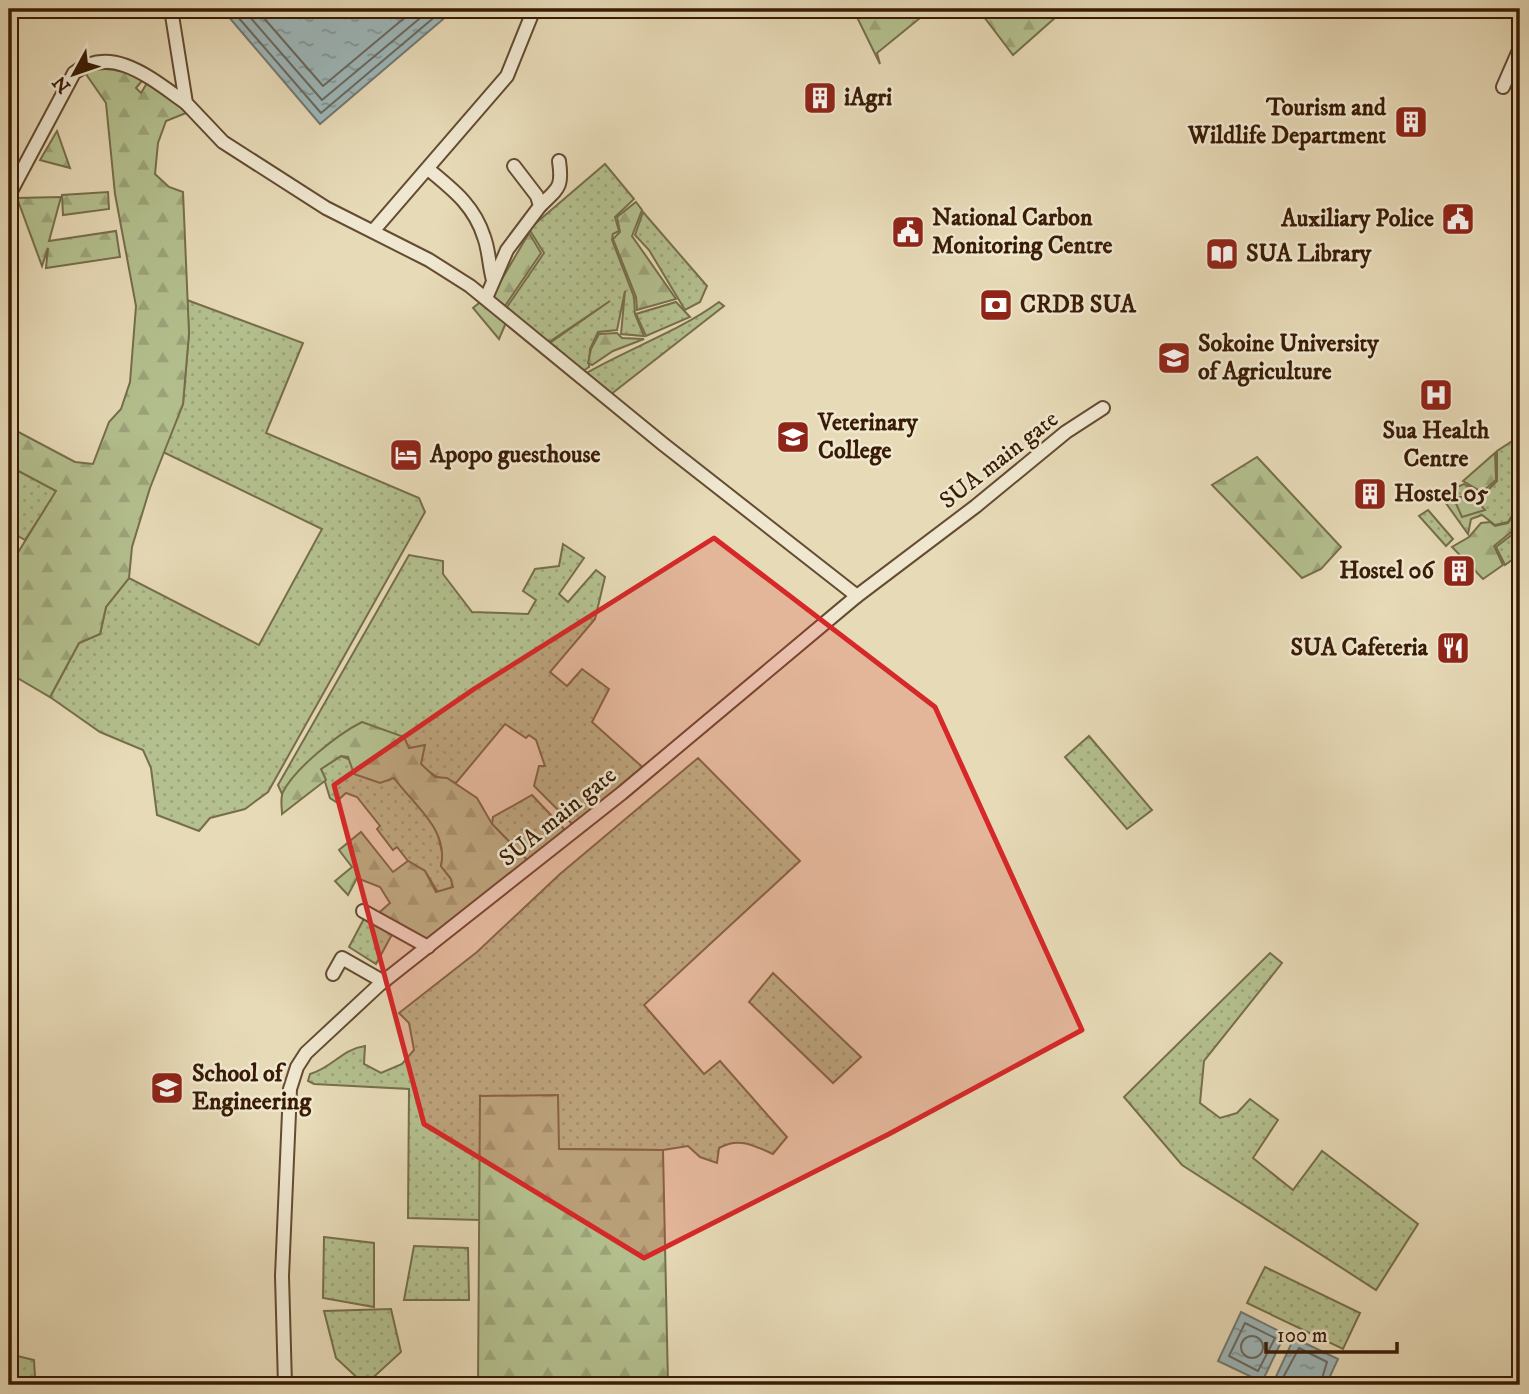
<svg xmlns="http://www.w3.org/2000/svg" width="1529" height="1394" font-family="'IM FELL DW Pica',serif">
	<defs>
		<pattern id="grass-dots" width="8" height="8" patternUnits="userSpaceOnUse" patternTransform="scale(1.75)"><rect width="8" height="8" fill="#b4c08f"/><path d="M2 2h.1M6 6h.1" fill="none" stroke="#9ca47a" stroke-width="1.8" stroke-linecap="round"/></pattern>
		<pattern id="forest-firs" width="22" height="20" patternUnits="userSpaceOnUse" patternTransform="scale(1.75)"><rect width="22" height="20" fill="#b4c08f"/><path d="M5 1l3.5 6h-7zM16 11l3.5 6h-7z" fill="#9ca47a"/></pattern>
		<pattern id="water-ripples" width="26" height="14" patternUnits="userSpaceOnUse" patternTransform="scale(1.75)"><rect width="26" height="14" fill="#9db7ba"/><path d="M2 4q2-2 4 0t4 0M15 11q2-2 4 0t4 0" fill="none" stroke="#819495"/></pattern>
	</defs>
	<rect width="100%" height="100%" fill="#e7dab7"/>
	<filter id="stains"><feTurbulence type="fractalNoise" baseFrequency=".00286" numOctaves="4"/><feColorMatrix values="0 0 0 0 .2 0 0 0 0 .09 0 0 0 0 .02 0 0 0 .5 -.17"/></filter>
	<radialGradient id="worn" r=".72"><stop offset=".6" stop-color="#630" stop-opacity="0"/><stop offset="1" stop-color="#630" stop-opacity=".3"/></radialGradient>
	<!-- grass -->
	<g fill="url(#grass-dots)" stroke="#766e4a" stroke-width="2">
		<polygon points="605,164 634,199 615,217 619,231 613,234 612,240 634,297 635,314 644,336 621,334 625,291 617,330 598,332 590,349 589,367 580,373 547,345 610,301 546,344 507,307 544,253 529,229"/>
		<polygon points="643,212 707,286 700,302 685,310 649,250 635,235"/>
		<polygon points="187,300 303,343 266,433 419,498 425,512 268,792 245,809 210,818 199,831 157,815 151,768 143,750 100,732 50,697 79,643 100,634 106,607 129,578 259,645 322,529 163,452 183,404 189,333"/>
		<polygon points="676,302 690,317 646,336 636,314"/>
		<path d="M719,302L724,306L610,395L583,375C627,349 678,332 719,302Z"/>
		<polygon points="1517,438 1520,443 1520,503 1508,522 1495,525 1482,515 1471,519 1468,534 1443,499 1450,490 1464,484 1484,494 1497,481 1497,451"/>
		<polygon points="9,466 57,491 25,540 9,531"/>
		<polygon points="1428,510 1453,539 1446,546 1419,516"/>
		<polygon points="1518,530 1520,530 1520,554 1505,565 1496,547"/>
		<path d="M563,544L584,558L559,594L568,602L596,570L605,577L595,619L550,672L567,686L582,669L609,689L592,722L648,772L577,829L534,786L539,766H545L536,740L529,735L526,738L505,724L456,783C448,779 440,779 434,775C423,769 416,758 409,748L342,736L311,760L282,794L278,785L409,555L443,561V574L472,612L528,614L536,600L523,591L535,569L559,566Z"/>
		<polygon points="1089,736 1152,810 1127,829 1065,757"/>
		<polygon points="341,756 394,778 436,827 443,856 441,866 451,879 453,887 442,899 425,871 408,861 397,847 393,850 377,829 380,826 357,797 346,793 336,802 330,798 321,769"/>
		<path d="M698,758L800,861L644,1005L704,1074L720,1061L787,1137L773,1154C753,1145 739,1137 719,1148L717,1163L700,1157L688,1146L663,1150L559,1149L481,1096L480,1220L408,1218L409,1089L314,1084L308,1081L310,1074C332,1068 342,1049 365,1046L364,1064L381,1073L402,1064L414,1050L409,1023L399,1013L477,952L560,874Z"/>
		<polygon points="532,795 565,830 528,861 492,824 493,817"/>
		<polygon points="367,913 395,929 376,964 349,947"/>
		<polygon points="1270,953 1282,963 1204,1061 1200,1103 1220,1118 1237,1113 1250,1099 1278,1120 1253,1158 1293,1190 1322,1151 1418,1224 1376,1290 1182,1165 1124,1097"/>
		<polygon points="773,973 861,1057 833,1083 749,1002"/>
		<polygon points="324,1237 374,1243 374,1307 323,1298"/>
		<polygon points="414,1246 468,1248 469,1300 404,1300"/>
		<polygon points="1265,1267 1360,1313 1343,1349 1247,1303"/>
		<polygon points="391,1309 401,1352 365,1385 336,1358 324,1311"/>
		<polygon points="9,1354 34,1360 35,1377 31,1385 9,1385"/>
	</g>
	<!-- forest -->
	<g fill="url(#forest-firs)" stroke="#766e4a" stroke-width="2">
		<polygon points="853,9 931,9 877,53 880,64"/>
		<polygon points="978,9 1065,9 1013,55"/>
		<polygon points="88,62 142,72 141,82 136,88 141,93 150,78 186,103 186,113 166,121 158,143 155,174 169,187 183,192 189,333 183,404 150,488 132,547 129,578 106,607 100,634 79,643 50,697 9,673 9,646 15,641 9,636 9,567 56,491 9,466 9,427 75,462 93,464 109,422 121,409 130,382 136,306 115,194 106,103 81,67"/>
		<polygon points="57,131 70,168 40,160"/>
		<polygon points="108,192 109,209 63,215 62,195"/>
		<polygon points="61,197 49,241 116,231 120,257 46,268 48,248 42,266 17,198"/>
		<polygon points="636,202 642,210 632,236 676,299 637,310 636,297 613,239 620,232 617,217"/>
		<polygon points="529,233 541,253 505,306 492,296"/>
		<polygon points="484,299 508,318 499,339 473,308"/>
		<polygon points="617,333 622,338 644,339 613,351 592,365 588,363 591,349 599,334"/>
		<polygon points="1495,453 1496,480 1482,492 1463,481"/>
		<polygon points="1257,457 1341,547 1321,569 1302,578 1212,485"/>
		<polygon points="1457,497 1474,497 1485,510 1462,517 1454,499"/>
		<polygon points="1520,505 1520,529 1515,529 1494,546 1503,565 1483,579 1452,547 1469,537 1481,523 1490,522 1495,526 1508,523"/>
		<path d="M362,722L404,737L409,748L425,745L421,764L435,777L447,778L477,798L492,824L532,865L428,942L374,917L390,903L380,887L357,878L348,895L335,881L352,867L339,850L361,832L393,872L408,861L425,871L436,892L453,887L451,879L441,866C449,830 414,805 394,778L380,783L354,774L348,757L341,756L321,769L326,780L282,814C282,808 280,798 283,792C295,768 338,734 362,722Z"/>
		<polygon points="558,1095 559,1149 663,1150 668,1385 478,1385 480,1096"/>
	</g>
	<!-- water -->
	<g fill="url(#water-ripples)" stroke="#757971" stroke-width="2">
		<polygon points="222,9 267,11 268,9 455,9 320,124"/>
		<polygon points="1241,1312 1285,1334 1262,1382 1218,1361"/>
		<polygon points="1294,1338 1338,1359 1326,1385 1272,1385"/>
	</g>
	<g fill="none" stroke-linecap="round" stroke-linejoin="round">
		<!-- shore -->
		<g stroke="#6b695f" stroke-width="2">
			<polyline points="231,9 321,113 444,9"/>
			<polyline points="243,9 322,100 431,9"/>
			<polyline points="256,9 323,86 415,9"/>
			<polygon points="1245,1323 1275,1338 1258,1371 1229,1356"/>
			<circle cx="1252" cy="1347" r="11"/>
			<polyline points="1279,1385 1299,1348 1327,1362 1320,1385"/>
		</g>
		<defs>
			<g id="minor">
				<polyline points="171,9 186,103 223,142 326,208 429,260 470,286 663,444 857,596"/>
				<polyline points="1503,87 1520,48"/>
				<path d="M428,169C452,189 474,205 484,237C489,250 489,266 493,280"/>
				<path d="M9,195L74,73C112,43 153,80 186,103"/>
				<path d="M540,206C558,188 563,188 559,161"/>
				<polyline points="374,230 507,76 534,9"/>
				<polyline points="486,298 507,250 540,206 537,196 514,166"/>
				<polyline points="363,911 428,947"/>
				<polyline points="333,974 342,958 384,982"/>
				<polyline points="285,1385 282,1276 290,1089 297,1067 306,1053 379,985 622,793 857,596 976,506 1066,432 1103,408"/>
			</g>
		</defs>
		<!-- minor casing -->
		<use href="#minor" stroke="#644b31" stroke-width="16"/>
		<!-- minor -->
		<use href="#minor" stroke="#efe7d0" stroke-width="12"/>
	</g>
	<!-- marked area -->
	<path fill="#d62828" fill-opacity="0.2" stroke="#d62828" stroke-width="5" stroke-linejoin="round" d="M714,538L935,707L1082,1030L889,1134L644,1258L424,1124L334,785L474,689Z"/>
	<!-- icons -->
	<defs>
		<symbol id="building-square" viewBox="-11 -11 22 22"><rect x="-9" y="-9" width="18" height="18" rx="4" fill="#8f2418" stroke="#efe7d0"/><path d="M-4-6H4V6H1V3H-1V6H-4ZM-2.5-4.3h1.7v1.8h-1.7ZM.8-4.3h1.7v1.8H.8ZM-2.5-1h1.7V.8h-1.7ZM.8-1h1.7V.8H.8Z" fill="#fff"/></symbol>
		<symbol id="civic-square" viewBox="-11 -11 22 22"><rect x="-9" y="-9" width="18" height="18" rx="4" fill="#8f2418" stroke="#efe7d0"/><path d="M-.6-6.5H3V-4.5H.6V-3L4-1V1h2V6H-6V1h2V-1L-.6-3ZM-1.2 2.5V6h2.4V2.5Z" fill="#fff"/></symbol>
		<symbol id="library-square" viewBox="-11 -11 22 22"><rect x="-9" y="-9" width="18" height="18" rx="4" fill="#8f2418" stroke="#efe7d0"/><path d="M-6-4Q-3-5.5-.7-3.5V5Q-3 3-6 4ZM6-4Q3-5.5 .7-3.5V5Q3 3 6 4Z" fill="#fff"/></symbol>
		<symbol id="bank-square" viewBox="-11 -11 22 22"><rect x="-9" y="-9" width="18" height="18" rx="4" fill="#8f2418" stroke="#efe7d0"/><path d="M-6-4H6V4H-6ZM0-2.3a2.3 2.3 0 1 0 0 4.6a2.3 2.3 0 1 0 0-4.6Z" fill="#fff"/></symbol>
		<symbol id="university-square" viewBox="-11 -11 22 22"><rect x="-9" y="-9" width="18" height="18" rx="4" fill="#8f2418" stroke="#efe7d0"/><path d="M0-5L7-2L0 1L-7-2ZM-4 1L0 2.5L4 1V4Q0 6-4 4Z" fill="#fff"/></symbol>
		<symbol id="hospital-square" viewBox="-11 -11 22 22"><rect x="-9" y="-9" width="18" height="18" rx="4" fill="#8f2418" stroke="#efe7d0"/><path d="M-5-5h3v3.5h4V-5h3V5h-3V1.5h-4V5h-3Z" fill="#fff"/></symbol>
		<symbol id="hotel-square" viewBox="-11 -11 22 22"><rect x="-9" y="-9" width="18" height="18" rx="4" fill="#8f2418" stroke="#efe7d0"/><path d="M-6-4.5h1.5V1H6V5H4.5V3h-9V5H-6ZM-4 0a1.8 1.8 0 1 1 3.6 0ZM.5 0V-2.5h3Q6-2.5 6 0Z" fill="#fff"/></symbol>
		<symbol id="restaurant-square" viewBox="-11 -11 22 22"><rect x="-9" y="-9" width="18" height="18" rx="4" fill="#8f2418" stroke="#efe7d0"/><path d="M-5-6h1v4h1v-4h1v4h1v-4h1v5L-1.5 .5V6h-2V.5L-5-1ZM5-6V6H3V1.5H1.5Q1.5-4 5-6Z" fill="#fff"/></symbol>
		<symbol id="school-square" viewBox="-11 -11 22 22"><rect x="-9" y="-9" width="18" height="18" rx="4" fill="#8f2418" stroke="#efe7d0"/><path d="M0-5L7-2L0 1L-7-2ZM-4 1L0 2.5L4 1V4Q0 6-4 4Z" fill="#fff"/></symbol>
	</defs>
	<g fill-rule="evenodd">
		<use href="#building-square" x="801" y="79" width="38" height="38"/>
		<use href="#building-square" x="1392" y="103" width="38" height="38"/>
		<use href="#civic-square" x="1439" y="200" width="38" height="38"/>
		<use href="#civic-square" x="889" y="213" width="38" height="38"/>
		<use href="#library-square" x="1203" y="235" width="38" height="38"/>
		<use href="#bank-square" x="977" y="286" width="38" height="38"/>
		<use href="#university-square" x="1155" y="339" width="38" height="38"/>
		<use href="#hospital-square" x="1417" y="376" width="38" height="38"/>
		<use href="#university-square" x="774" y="418" width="38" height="38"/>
		<use href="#hotel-square" x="387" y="436" width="38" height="38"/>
		<use href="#building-square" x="1351" y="475" width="38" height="38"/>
		<use href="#building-square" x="1440" y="552" width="38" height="38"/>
		<use href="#restaurant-square" x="1434" y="629" width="38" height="38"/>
		<use href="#school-square" x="148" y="1069" width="38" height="38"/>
	</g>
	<g text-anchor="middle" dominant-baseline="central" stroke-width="5" stroke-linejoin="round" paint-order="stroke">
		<!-- poi labels -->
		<g font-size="24" font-weight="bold" fill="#391b04" stroke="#efe7d0" text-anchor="start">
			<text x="844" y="98">iAgri</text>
			<text x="1386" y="108" text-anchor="end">Tourism and<tspan x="1386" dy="28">Wildlife Department</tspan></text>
			<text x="932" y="218">National Carbon<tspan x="932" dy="28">Monitoring Centre</tspan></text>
			<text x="1434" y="219" text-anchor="end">Auxiliary Police</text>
			<text x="1246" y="254">SUA Library</text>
			<text x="1020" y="305">CRDB SUA</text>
			<text x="1198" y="344">Sokoine University<tspan x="1198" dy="28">of Agriculture</tspan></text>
			<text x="818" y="423">Veterinary<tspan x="818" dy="28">College</tspan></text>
			<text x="1436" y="431" text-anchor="middle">Sua Health<tspan x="1436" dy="28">Centre</tspan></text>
			<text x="430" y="455">Apopo guesthouse</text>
			<text x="1394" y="494">Hostel 05</text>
			<text x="1434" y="571" text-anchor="end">Hostel 06</text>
			<text x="1428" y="648" text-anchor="end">SUA Cafeteria</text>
			<text x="192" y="1074">School of<tspan x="192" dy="28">Engineering</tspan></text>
		</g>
		<!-- street labels -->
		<g font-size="24" fill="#391b04" stroke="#efe7d0">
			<text transform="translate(999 460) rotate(-38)">SUA main gate</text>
			<text transform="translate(558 817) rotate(-39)">SUA main gate</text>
		</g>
	</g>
	<!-- margin -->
	<rect width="1529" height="1394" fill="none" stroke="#e7dab7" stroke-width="35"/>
	<rect x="10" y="10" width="1508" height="1373" fill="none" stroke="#391b04" stroke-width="3.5"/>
	<rect x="18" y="18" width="1494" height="1359" fill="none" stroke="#391b04" stroke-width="2"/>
	<!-- north arrow -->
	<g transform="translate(74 74) rotate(230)" stroke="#efe7d0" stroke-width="5" paint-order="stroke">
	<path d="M0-5L12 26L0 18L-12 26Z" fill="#391b04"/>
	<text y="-10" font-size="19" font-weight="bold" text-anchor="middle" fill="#391b04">N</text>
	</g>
	<!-- scale -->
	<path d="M1266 1342v10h131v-10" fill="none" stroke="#391b04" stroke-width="3.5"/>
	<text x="1277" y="1342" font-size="21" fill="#391b04" stroke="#efe7d0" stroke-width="5" paint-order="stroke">100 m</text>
	<rect width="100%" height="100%" filter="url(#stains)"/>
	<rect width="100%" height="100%" fill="url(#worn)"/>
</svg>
